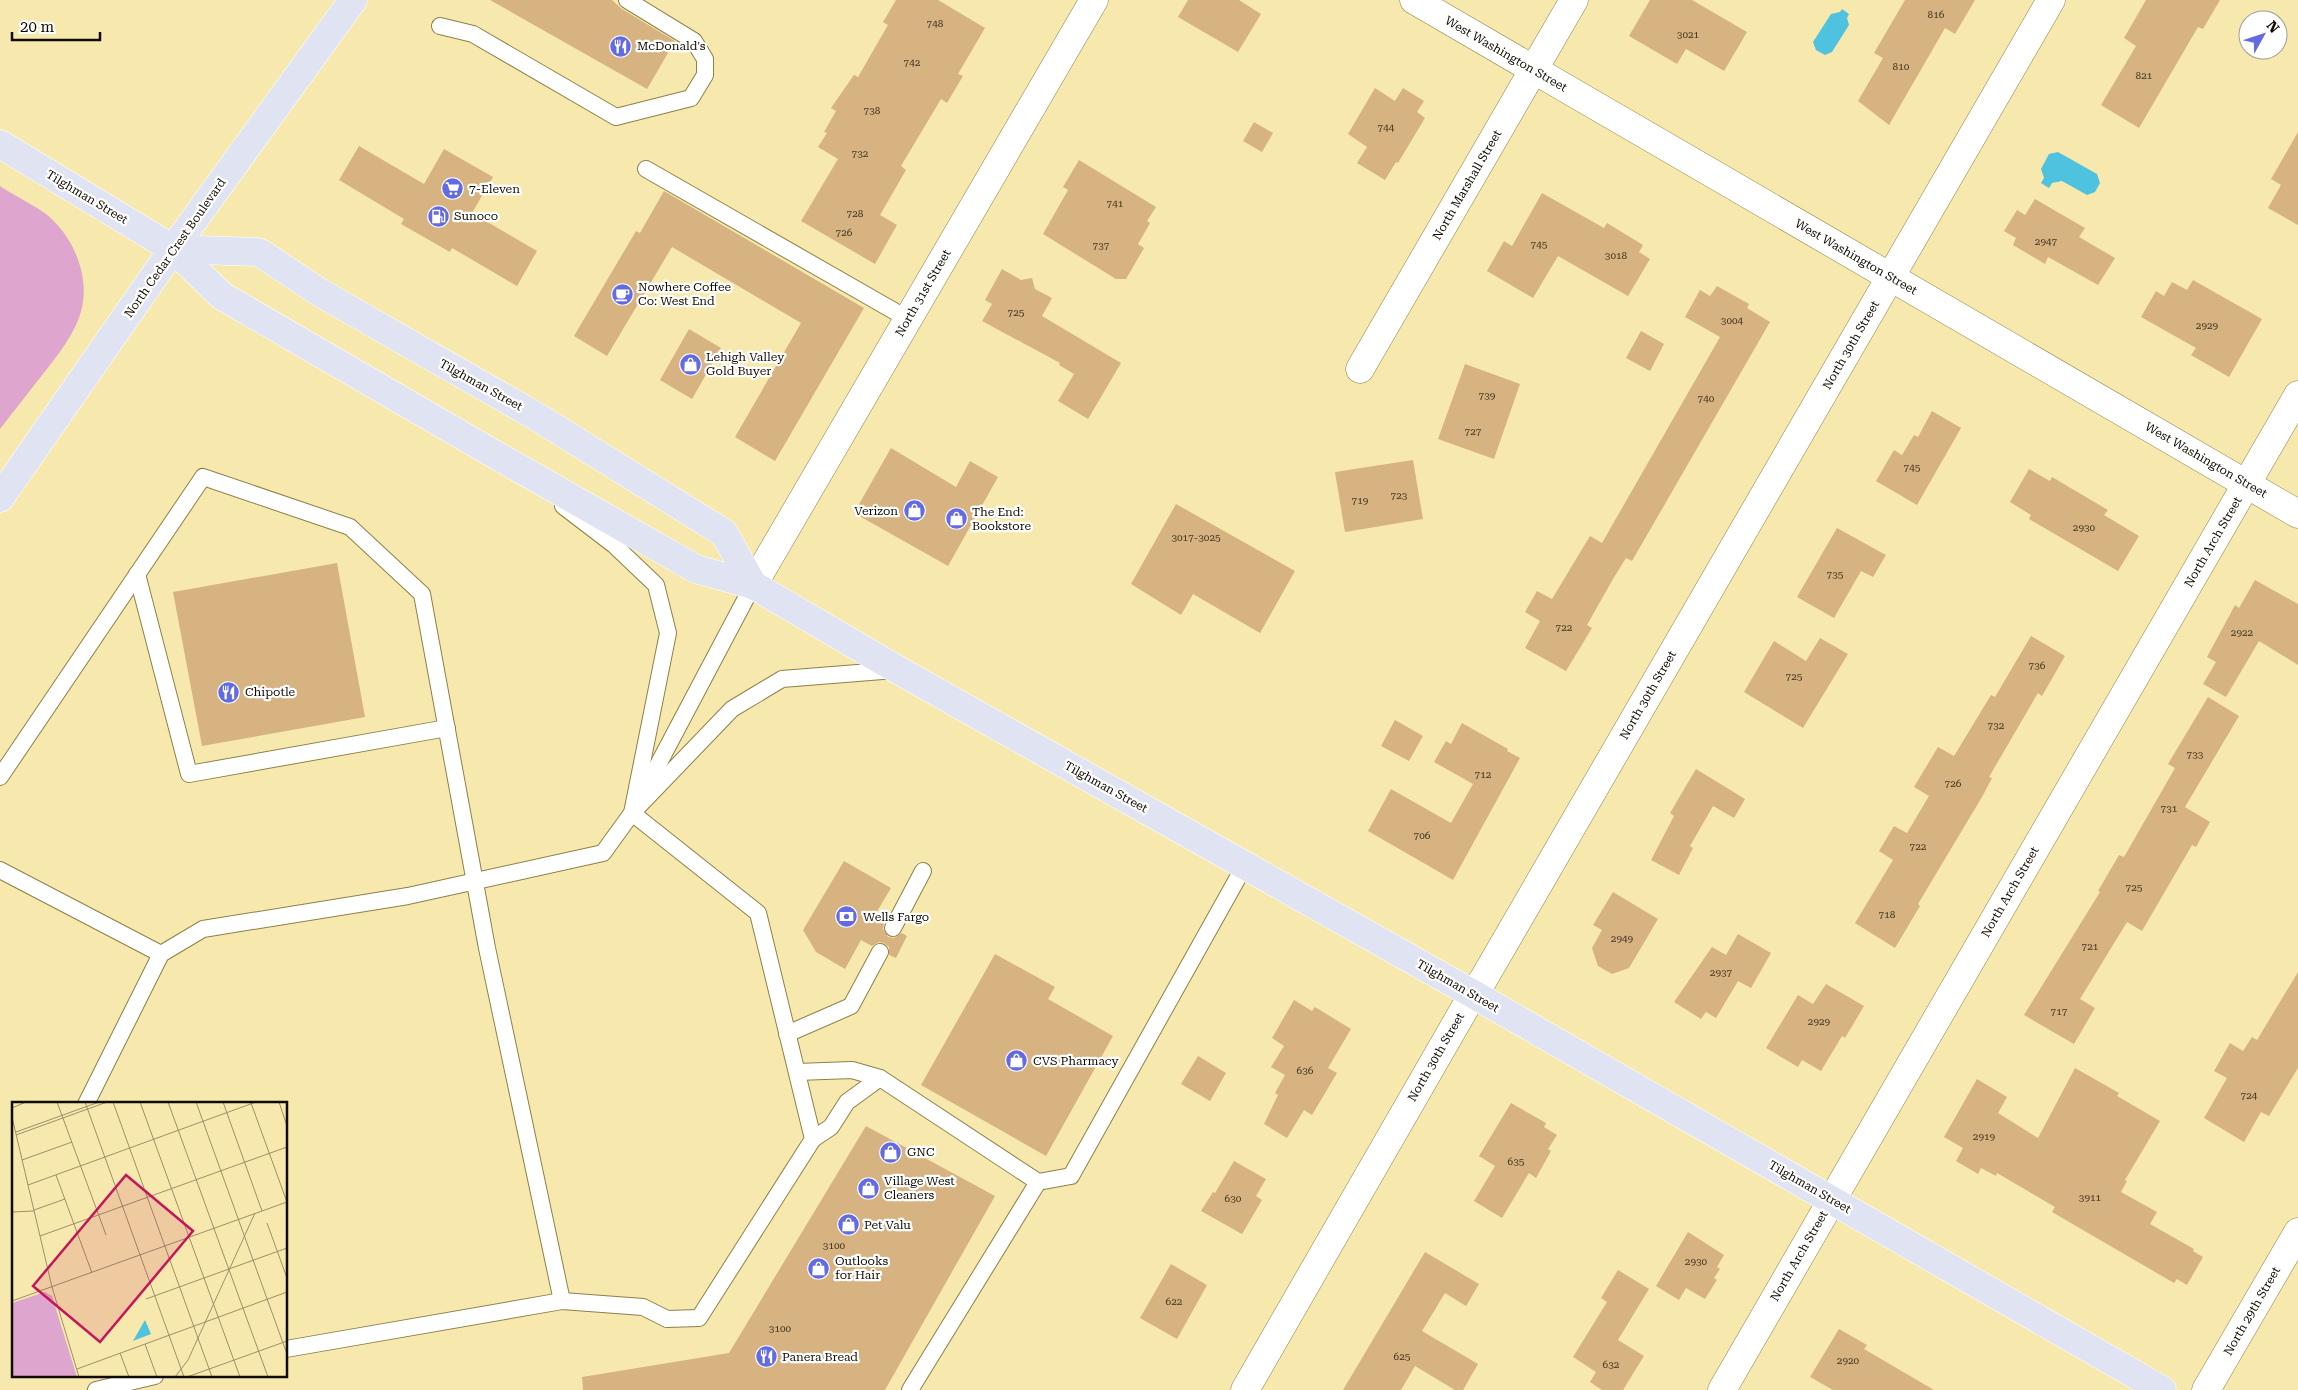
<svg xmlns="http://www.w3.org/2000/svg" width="2298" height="1390" font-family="'Roboto Serif',serif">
	<rect width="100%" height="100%" fill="#f7e9ad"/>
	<!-- green -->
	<path fill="#dea6ce" d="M0,186C15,196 32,204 46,214C60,225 71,241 77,257C96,307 72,337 43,374C28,393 14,411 0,429Z"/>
	<!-- water -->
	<g fill="#4ec2de">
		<polygon points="1842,9 1849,14 1847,18 1849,25 1832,52 1825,55 1816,50 1813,42 1831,14 1840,12"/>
		<polygon points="2058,152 2097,174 2100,183 2095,192 2087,195 2062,181 2052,183 2049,188 2041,183 2044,178 2041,169 2049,154"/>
	</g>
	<!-- building -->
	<g fill="#d6b380">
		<polygon points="490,0 612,0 622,9 675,41 647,89"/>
		<polygon points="896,0 938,0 985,28 958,74 963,76 947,103 941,99 901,166 906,170 880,215 897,225 875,264 801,221 838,159 818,147 827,133 824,132 836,111 831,108 854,75 858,77 888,25 883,22"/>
		<polygon points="1188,0 1239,0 1261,14 1238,52 1178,17"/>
		<polygon points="1650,0 1692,0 1747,32 1724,71 1686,49 1677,64 1629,36"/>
		<polygon points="1905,0 1975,0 1955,34 1945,28 1889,125 1858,101 1883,58 1874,53"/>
		<polygon points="2146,0 2220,0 2203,29 2198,27 2139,128 2101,105 2136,46 2124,38"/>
		<polygon points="1375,88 1395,101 1403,88 1424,101 1417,112 1425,118 1398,163 1396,162 1385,180 1357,163 1367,147 1348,134"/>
		<polygon points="1254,122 1273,133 1262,152 1243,141"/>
		<polygon points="2298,132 2298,225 2268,208 2281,185 2271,179"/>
		<polygon points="359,146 424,184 444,149 493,177 472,213 537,251 517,286 452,248 450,252 401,224 404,219 339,180"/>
		<polygon points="1079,160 1156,207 1147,221 1150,223 1138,244 1144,248 1126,279 1116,279 1043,234 1068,190 1063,187"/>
		<polygon points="664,191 864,308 775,461 735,437 801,323 672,247 607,356 574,336 636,231 640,233"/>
		<polygon points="1542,193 1604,228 1607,223 1643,245 1639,252 1650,259 1628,296 1558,256 1533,298 1487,271 1504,241 1512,246"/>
		<polygon points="2035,199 2085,228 2079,237 2115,258 2098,285 2048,257 2045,264 2013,245 2016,238 2004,231 2017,210 2025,215"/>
		<polygon points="1002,269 1021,280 1032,278 1035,289 1052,298 1042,316 1121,363 1088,419 1058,401 1074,374 1059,365 1060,363 982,321 992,304 985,300"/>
		<polygon points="2193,280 2262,319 2229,377 2191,355 2196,348 2141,317 2156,291 2164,296 2172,282 2187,290"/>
		<polygon points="1717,286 1749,304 1747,308 1770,322 1632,561 1626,558 1613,579 1587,625 1592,628 1566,671 1525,648 1540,621 1525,612 1537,591 1552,599 1590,536 1602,543 1720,337 1685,317 1700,290 1710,296"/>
		<polygon points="689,329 721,348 692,399 660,380"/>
		<polygon points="1641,331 1664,344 1650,371 1626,358"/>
		<polygon points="1465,364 1520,384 1494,459 1438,439"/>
		<polygon points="1932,411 1961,428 1917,505 1876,481 1894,450 1902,455 1914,435 1918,437"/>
		<polygon points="891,448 956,487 970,461 998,477 948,566 854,513"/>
		<polygon points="1413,460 1423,519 1345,532 1335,472"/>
		<polygon points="2029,469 2050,481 2052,477 2108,510 2104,515 2139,536 2118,571 2029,519 2031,515 2010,502"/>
		<polygon points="1176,504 1295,571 1260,633 1193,594 1181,615 1131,584"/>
		<polygon points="1837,528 1886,555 1873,577 1861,571 1834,618 1797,597"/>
		<polygon points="337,563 365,717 202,746 173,592"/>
		<polygon points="2255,580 2298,604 2298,665 2259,641 2226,697 2203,684 2216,662 2207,657 2235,605 2239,608"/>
		<polygon points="2031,636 2065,656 2042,696 2038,693 1989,777 1992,778 1982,797 1918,904 1920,906 1895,948 1855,923 1893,860 1879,851 1894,826 1907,833 1929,796 1914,787 1938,747 1954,756 1991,695 1995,697"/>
		<polygon points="1820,638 1848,654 1803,728 1744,692 1774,641 1806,661"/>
		<polygon points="2208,697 2239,716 2185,807 2210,822 2196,847 2192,845 2142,931 2127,922 2080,999 2095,1008 2074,1044 2024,1015 2100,892 2098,891 2119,855 2124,857 2175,768 2168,764"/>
		<polygon points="1395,720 1423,736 1409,761 1381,746"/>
		<polygon points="1462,723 1508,749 1507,751 1520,758 1453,880 1368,831 1391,789 1451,823 1473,784 1434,762 1446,741 1451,744"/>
		<polygon points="1696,769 1745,799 1734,818 1713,806 1690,846 1693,848 1679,875 1651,860 1674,816 1670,813"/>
		<polygon points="844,861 891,888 873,918 884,924 883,929 888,937 894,938 902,933 907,936 896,958 889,955 889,947 884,943 879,942 872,946 861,940 845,969 816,952 803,930"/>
		<polygon points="1613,892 1658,919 1629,968 1612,974 1598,966 1592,948 1602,930 1593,925"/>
		<polygon points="1738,934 1771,953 1751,988 1738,981 1716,1018 1706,1012 1701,1019 1674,1002 1712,947 1726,955"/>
		<polygon points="995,954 1055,987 1048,999 1113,1036 1046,1156 921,1085"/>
		<polygon points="2298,972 2298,1068 2269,1116 2261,1112 2244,1142 2204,1118 2227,1078 2214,1071 2230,1043 2243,1051 2252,1037 2257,1040"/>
		<polygon points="1826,984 1864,1006 1845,1038 1842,1036 1821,1071 1802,1060 1798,1067 1766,1048 1798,995 1813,1004"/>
		<polygon points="1294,1000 1312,1011 1315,1007 1351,1029 1328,1068 1337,1073 1312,1115 1304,1110 1287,1138 1264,1124 1278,1095 1275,1093 1285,1075 1271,1067 1284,1046 1272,1038"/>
		<polygon points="1198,1056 1226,1073 1210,1101 1181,1084"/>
		<polygon points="2075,1068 2119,1093 2117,1096 2160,1121 2125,1180 2127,1181 2121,1192 2157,1212 2150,1224 2194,1249 2193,1251 2203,1257 2187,1285 2177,1279 2174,1283 2052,1212 2055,1207 1997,1173 1996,1176 1981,1168 1978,1174 1956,1161 1963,1148 1944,1137 1977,1079 2007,1097 1998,1113 2038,1138"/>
		<polygon points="1511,1103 1546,1123 1544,1127 1557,1135 1548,1149 1551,1151 1536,1178 1529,1173 1502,1218 1474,1201 1495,1166 1479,1156"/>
		<polygon points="866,1126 995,1196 885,1390 583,1390 582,1377 729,1353"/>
		<polygon points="1234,1161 1266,1179 1256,1196 1262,1200 1242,1234 1201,1211 1213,1192 1215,1193"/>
		<polygon points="1688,1232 1724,1255 1717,1267 1720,1269 1714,1278 1717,1280 1705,1299 1686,1288 1679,1300 1656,1286"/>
		<polygon points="1425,1252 1479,1284 1466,1306 1445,1293 1422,1331 1478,1364 1463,1390 1455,1390 1415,1366 1401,1390 1343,1390"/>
		<polygon points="1171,1264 1207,1285 1177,1339 1140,1318"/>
		<polygon points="1618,1270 1649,1289 1618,1340 1644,1356 1623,1390 1602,1390 1590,1382 1596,1372 1573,1357 1607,1302 1601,1298"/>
		<polygon points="1839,1329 1867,1345 1864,1349 1934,1390 1833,1390 1810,1377"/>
	</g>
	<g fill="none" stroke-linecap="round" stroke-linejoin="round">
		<defs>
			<g id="service">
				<polyline points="440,26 473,34 616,117 691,98 705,75 705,59 694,41 627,0"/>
				<polyline points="646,169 908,319"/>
				<polyline points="563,506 614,545 656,585 668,633 632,813"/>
				<polyline points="137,574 189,774 447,728"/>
				<polyline points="0,777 203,477 350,527 422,594 487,948 562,1301"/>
				<polyline points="642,795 753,585"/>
				<polyline points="0,870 161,954 203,929 408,896 603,853 632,813 732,709 782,679 895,670"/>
				<polyline points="893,928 923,871"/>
				<polyline points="787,1034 851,1006 880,952"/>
				<polyline points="797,1072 852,1070 880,1078 1038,1182 1071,1176 1245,865"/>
				<polyline points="86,1104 161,954"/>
				<polyline points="813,1139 831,1127 847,1102 880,1078"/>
				<polyline points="286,1349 562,1301 643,1307 667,1319 699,1318 813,1139 758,913 632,813"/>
				<polyline points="96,1390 155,1376"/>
				<polyline points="910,1390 1038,1182"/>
			</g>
			<g id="minor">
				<polyline points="1414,0 2298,514"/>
				<polyline points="1360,369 1574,0"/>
				<polyline points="753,585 1094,0"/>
				<polyline points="1245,1390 1473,994 1483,980 2051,0"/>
				<polyline points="1722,1390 2298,395"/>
				<polyline points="2206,1390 2298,1232"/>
			</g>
			<g id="primary">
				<polyline points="0,144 173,249 222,296 494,454 696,569 753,585 898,670 1473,994 2162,1390"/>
				<polyline points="173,249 258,252 262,254 319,292 534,415 724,533 753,585"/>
				<polyline points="0,498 173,249 353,0"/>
			</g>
		</defs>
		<!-- service casing -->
		<use href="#service" stroke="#8d8048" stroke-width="18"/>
		<!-- minor casing -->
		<use href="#minor" stroke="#8d8048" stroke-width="29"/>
		<!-- primary casing -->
		<use href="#primary" stroke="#fff" stroke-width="29"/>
		<!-- service -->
		<use href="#service" stroke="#fff" stroke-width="16"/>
		<!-- minor -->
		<use href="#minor" stroke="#fff" stroke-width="28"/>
		<!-- primary -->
		<use href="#primary" stroke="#e0e3f2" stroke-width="28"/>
	</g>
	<!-- icons -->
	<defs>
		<symbol id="restaurant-disc" viewBox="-11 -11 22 22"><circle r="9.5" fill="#636be3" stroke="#fff"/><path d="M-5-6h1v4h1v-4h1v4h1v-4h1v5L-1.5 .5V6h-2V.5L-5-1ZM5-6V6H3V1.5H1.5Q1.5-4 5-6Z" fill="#fff"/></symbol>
		<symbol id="supermarket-disc" viewBox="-11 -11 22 22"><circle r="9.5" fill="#636be3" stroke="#fff"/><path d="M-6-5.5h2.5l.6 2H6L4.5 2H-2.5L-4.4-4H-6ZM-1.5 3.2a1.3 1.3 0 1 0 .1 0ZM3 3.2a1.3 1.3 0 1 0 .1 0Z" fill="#fff"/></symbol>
		<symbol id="fuel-disc" viewBox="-11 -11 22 22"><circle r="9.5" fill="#636be3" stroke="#fff"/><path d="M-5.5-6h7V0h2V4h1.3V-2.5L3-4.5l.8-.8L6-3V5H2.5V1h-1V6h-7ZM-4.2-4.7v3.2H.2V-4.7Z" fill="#fff"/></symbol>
		<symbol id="cafe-disc" viewBox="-11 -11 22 22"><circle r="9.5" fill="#636be3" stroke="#fff"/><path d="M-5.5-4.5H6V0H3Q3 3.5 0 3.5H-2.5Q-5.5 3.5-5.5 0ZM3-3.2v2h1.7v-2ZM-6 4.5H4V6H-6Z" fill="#fff"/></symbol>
		<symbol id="shop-disc" viewBox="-11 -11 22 22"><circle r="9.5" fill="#636be3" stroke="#fff"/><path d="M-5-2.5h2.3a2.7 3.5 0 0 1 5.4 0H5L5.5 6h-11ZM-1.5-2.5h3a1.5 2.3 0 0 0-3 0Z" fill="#fff"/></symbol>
		<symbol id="bank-disc" viewBox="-11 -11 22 22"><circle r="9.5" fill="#636be3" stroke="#fff"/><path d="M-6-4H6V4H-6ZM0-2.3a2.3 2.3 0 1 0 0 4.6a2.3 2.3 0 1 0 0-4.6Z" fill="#fff"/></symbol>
	</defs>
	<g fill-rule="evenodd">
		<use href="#restaurant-disc" x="608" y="34" width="25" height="25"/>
		<use href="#supermarket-disc" x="440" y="176" width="25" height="25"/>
		<use href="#fuel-disc" x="426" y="204" width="25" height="25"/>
		<use href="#cafe-disc" x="610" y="282" width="25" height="25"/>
		<use href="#shop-disc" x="678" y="352" width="25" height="25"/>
		<use href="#shop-disc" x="902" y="498" width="25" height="25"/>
		<use href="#shop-disc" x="944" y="506" width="25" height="25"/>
		<use href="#restaurant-disc" x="216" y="680" width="25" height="25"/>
		<use href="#bank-disc" x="834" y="904" width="25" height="25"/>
		<use href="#shop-disc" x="1004" y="1048" width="25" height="25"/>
		<use href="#shop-disc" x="878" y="1140" width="25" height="25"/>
		<use href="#shop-disc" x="856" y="1176" width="25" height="25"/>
		<use href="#shop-disc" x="836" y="1212" width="25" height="25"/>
		<use href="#shop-disc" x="806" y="1256" width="25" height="25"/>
		<use href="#restaurant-disc" x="754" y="1344" width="25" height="25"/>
	</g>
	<g text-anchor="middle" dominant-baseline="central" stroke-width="4.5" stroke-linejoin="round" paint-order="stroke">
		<!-- number labels -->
		<g font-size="10" fill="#423520">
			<text x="1936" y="14">816</text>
			<text x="935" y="23">748</text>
			<text x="1688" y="34">3021</text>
			<text x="912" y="62">742</text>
			<text x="1901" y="66">810</text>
			<text x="2144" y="75">821</text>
			<text x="872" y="110">738</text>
			<text x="1386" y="127">744</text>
			<text x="860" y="153">732</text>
			<text x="1115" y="203">741</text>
			<text x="855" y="213">728</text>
			<text x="844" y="232">726</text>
			<text x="2046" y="241">2947</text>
			<text x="1539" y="244">745</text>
			<text x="1101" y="245">737</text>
			<text x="1616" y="255">3018</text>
			<text x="1016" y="312">725</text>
			<text x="1732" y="320">3004</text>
			<text x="2207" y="325">2929</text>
			<text x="1487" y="395">739</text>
			<text x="1706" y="398">740</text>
			<text x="1473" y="431">727</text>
			<text x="1912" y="467">745</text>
			<text x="1399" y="495">723</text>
			<text x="1360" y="500">719</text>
			<text x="2084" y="527">2930</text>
			<text x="1196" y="537">3017-3025</text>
			<text x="1835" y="574">735</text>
			<text x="1564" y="627">722</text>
			<text x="2242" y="632">2922</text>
			<text x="2037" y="665">736</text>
			<text x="1794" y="676">725</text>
			<text x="1996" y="725">732</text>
			<text x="2195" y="754">733</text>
			<text x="1483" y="774">712</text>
			<text x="1953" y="783">726</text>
			<text x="2169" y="808">731</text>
			<text x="1422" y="835">706</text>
			<text x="1918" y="846">722</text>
			<text x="2134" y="887">725</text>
			<text x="1887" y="914">718</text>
			<text x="1622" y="938">2949</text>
			<text x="2090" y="946">721</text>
			<text x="1721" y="972">2937</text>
			<text x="2059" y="1011">717</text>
			<text x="1819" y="1021">2929</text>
			<text x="1305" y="1070">636</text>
			<text x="2249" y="1095">724</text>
			<text x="1984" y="1136">2919</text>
			<text x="1516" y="1161">635</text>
			<text x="2090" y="1197">3911</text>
			<text x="1233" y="1198">630</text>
			<text x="834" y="1245">3100</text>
			<text x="1696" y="1261">2930</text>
			<text x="1174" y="1301">622</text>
			<text x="780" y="1328">3100</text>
			<text x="1402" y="1356">625</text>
			<text x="1848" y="1360">2920</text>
			<text x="1611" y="1364">632</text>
		</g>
		<!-- poi labels -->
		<g font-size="12" fill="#100b00" stroke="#fff" text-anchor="start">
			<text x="637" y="46">McDonald's</text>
			<text x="469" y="189">7-Eleven</text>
			<text x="454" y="216">Sunoco</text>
			<text x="638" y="287">Nowhere Coffee<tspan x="638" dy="14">Co: West End</tspan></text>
			<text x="706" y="357">Lehigh Valley<tspan x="706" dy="14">Gold Buyer</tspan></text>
			<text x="898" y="511" text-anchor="end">Verizon</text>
			<text x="972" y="512">The End:<tspan x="972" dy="14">Bookstore</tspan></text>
			<text x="245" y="692">Chipotle</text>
			<text x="863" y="917">Wells Fargo</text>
			<text x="1033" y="1061">CVS Pharmacy</text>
			<text x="907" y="1152">GNC</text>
			<text x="884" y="1181">Village West<tspan x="884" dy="14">Cleaners</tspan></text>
			<text x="864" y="1225">Pet Valu</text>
			<text x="835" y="1261">Outlooks<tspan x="835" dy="14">for Hair</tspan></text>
			<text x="782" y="1357">Panera Bread</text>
		</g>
		<!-- street labels -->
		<g font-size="12" fill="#100b00" stroke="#fff">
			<text transform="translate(1506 54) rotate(30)">West Washington Street</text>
			<text transform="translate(1467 185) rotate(-60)">North Marshall Street</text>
			<text transform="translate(87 197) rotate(31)">Tilghman Street</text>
			<text transform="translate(175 248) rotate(-55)">North Cedar Crest Boulevard</text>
			<text transform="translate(1856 257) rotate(30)">West Washington Street</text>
			<text transform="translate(923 293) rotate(-60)">North 31st Street</text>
			<text transform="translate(1851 345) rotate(-60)">North 30th Street</text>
			<text transform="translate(481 385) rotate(29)">Tilghman Street</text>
			<text transform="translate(2206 460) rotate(30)">West Washington Street</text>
			<text transform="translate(2213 542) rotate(-60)">North Arch Street</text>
			<text transform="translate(1648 695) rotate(-60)">North 30th Street</text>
			<text transform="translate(1106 787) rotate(29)">Tilghman Street</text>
			<text transform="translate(2010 892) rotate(-60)">North Arch Street</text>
			<text transform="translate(1458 986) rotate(30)">Tilghman Street</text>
			<text transform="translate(1436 1057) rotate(-60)">North 30th Street</text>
			<text transform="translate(1810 1187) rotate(30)">Tilghman Street</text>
			<text transform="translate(1799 1256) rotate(-60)">North Arch Street</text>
			<text transform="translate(2252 1311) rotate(-60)">North 29th Street</text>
		</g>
	</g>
	<!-- overview -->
	<g transform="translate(12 1102)">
		<rect width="275" height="275" fill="#f7e9ad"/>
		<path d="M33,190L40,194L65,275H0V201Z" fill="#dea6ce"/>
		<path d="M133,218L139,232L121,239Z" fill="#4ec2de"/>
		<path fill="none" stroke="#9b9068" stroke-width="1" d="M45,0L94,133M73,0L172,275M101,0L200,275M128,0L228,275M156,0L256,275M184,0L275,252M211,0L250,109M267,0L275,24M239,1L275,100M0,6L14,0M0,15L40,185L67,275M4,30L87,0M4,33L95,0M10,58L60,40M44,73L80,171M16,83L244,0M22,108L53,97M0,110L22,109M255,121L275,176M28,134L275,45M134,197L275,146M0,199L275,100M133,242L145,275M108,251L117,275M65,267L275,190M163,275L176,258L243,111M175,275L275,239"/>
		<path fill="#c2185b" fill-opacity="0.15" stroke="#c2185b" stroke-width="2.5" d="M114,73L181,129L88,240L21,184Z"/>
		<rect width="275" height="275" fill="none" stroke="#100b00" stroke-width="2.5"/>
	</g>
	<!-- north arrow -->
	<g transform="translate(2263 35) rotate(50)"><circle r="24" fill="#ffffff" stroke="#9f9d99"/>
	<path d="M0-4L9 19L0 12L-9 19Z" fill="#636be3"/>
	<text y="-8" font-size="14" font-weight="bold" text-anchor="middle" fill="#100b00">N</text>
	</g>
	<!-- scale -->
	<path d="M12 32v8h88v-8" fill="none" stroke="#100b00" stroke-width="2.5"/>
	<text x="20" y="32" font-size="15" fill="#100b00" stroke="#ffffff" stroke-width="4" paint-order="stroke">20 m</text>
</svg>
